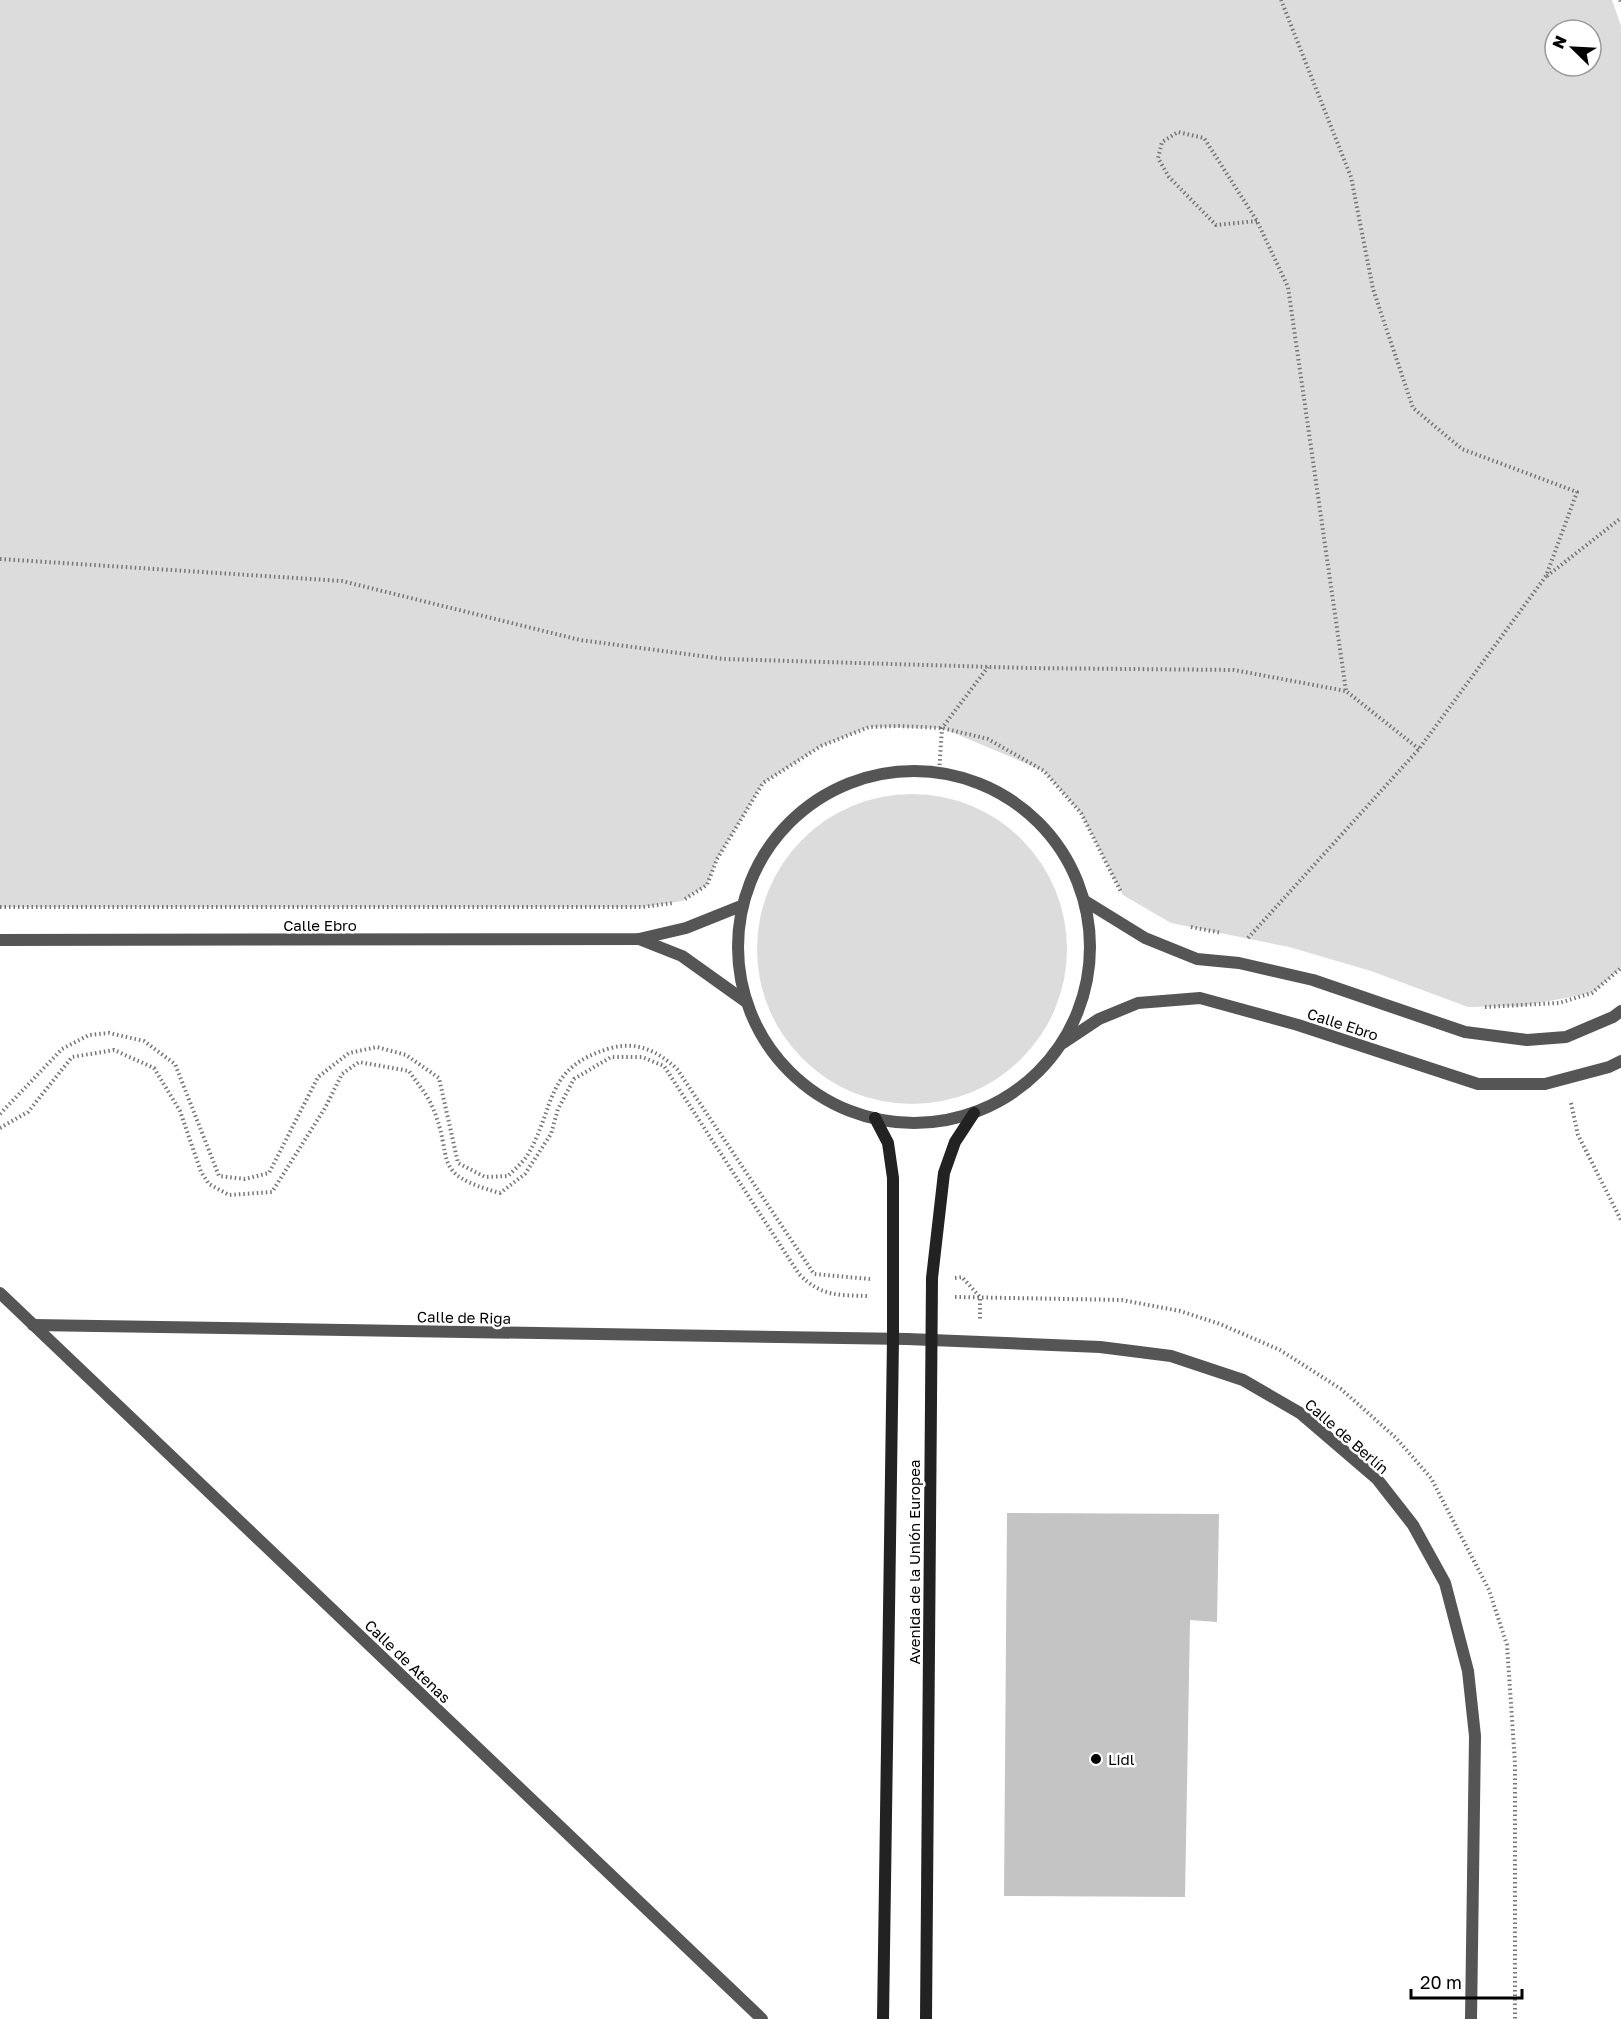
<svg xmlns="http://www.w3.org/2000/svg" width="1621" height="2019" font-family="'Golos Text',sans-serif">
	<rect width="100%" height="100%" fill="#fff"/>
	<!-- green -->
	<g fill="#dcdcdc" fill-rule="evenodd">
		<path d="M0,0H1612L1621,26V968L1592,993L1523,1006L1468,1007L1371,971L1289,947L1171,923L1123,895L1081,813L1044,771L942,728L869,727L821,746L763,783L717,859L707,885L682,901L643,907H0ZM1555,30H1591V66H1555Z"/>
		<circle cx="912" cy="949" r="155"/>
	</g>
	<!-- building -->
	<polygon fill="#c4c4c4" points="1007,1513 1219,1514 1217,1622 1190,1620 1185,1897 1004,1896"/>
	<g fill="none" stroke-linecap="round" stroke-linejoin="round">
		<!-- path -->
		<g stroke="#777" stroke-width="4" stroke-dasharray="1.5 3" stroke-linecap="butt">
			<polyline points="1620,0 1621,2"/>
			<polyline points="1257,221 1216,225 1169,177 1158,158 1162,142 1178,132 1204,138 1257,221 1288,287 1346,691"/>
			<polyline points="0,559 342,581 580,640 724,659 1027,668 1234,670 1346,691 1419,749"/>
			<polyline points="1547,576 1621,518"/>
			<polyline points="939,774 942,728 988,667"/>
			<polyline points="685,899 707,885 717,859 763,783 821,746 869,727 899,726 942,728 988,739 1044,771 1081,813 1121,892"/>
			<polyline points="0,907 643,907 673,903"/>
			<polyline points="1191,927 1222,933"/>
			<polyline points="1248,938 1419,749 1546,576 1577,492 1462,449 1413,408 1373,289 1351,177 1281,0"/>
			<polyline points="1485,1007 1559,1003 1592,993 1621,968"/>
			<polyline points="1571,1103 1578,1135 1621,1220"/>
			<path d="M0,1114L62,1049L89,1035L109,1033L144,1041L175,1064L219,1176L245,1179L269,1173L318,1077L349,1053L377,1047L406,1055L439,1078L458,1163L485,1177L508,1176C514,1170 522,1163 527,1156C556,1108 543,1067 611,1048C637,1041 658,1051 677,1069L814,1274L870,1279"/>
			<path d="M0,1128L28,1112L72,1057L114,1050L154,1068L180,1111L201,1172L209,1184L229,1195L272,1192L325,1108L342,1074L359,1062L409,1071C416,1082 427,1094 432,1106C456,1160 427,1173 500,1193L525,1174L551,1134L558,1109L574,1079L611,1057H642L664,1066L799,1274C822,1297 838,1295 869,1296"/>
			<polyline points="955,1278 962,1277 980,1297 980,1319"/>
			<polyline points="955,1297 1122,1300 1180,1311 1220,1324 1280,1350 1341,1389 1396,1438 1431,1478 1489,1590 1507,1645 1515,1763 1515,2019"/>
		</g>
		<!-- street -->
		<g stroke="#555" stroke-width="12">
			<circle cx="914" cy="947" r="176"/>
			<polyline points="1085,901 1145,938 1197,959 1239,963 1313,980 1465,1032 1527,1040 1566,1037 1613,1017 1621,1011"/>
			<polyline points="639,939 682,956 745,1001"/>
			<polyline points="0,940 639,939 686,928 741,906"/>
			<polyline points="1063,1043 1099,1019 1138,1003 1200,998 1298,1025 1478,1084 1545,1084 1609,1067 1621,1061"/>
			<polyline points="0,1293 762,2019"/>
			<polyline points="33,1325 907,1339 1100,1347 1171,1356 1243,1380 1300,1413 1377,1479 1413,1525 1445,1583 1468,1671 1475,1736 1471,2019"/>
		</g>
		<!-- secondary -->
		<g stroke="#222" stroke-width="12">
			<polyline points="875,1118 888,1143 893,1178 893,1339 883,2019"/>
			<polyline points="926,2019 932,1278 944,1173 955,1142 974,1113"/>
		</g>
	</g>
	<!-- markers -->
	<circle fill="#000" stroke="#fff" stroke-width="2" cx="1096" cy="1759" r="6"/>
	<g text-anchor="middle" dominant-baseline="central" stroke-width="5" stroke-linejoin="round" paint-order="stroke">
		<!-- street labels -->
		<g font-size="15" fill="#000" stroke="#fff">
			<text x="320" y="925">Calle Ebro</text>
			<text transform="translate(1343 1024) rotate(18)">Calle Ebro</text>
			<text transform="translate(464 1317) rotate(1)">Calle de Riga</text>
			<text transform="translate(1347 1436) rotate(41)">Calle de Berlín</text>
			<text transform="translate(914 1562) rotate(-90)">Avenida de la Unión Europea</text>
			<text transform="translate(408 1661) rotate(44)">Calle de Atenas</text>
		</g>
		<!-- poi labels -->
		<g font-size="15" fill="#000" stroke="#fff" text-anchor="start">
			<text x="1108" y="1759">Lidl</text>
		</g>
	</g>
	<!-- north arrow -->
	<g transform="translate(1573 48) rotate(294)"><circle r="28" fill="#ffffff" stroke="#999999" stroke-width="1.5"/>
	<path d="M0-4.5L10 22L0 15L-10 22Z" fill="#000000"/>
	<text y="-9" font-size="16" font-weight="bold" text-anchor="middle" fill="#000000">N</text>
	</g>
	<!-- scale -->
	<path d="M1411 1989v9h111v-9" fill="none" stroke="#000000" stroke-width="3"/>
	<text x="1420" y="1989" font-size="18" fill="#000000" stroke="#ffffff" stroke-width="4.5" paint-order="stroke">20 m</text>
</svg>
